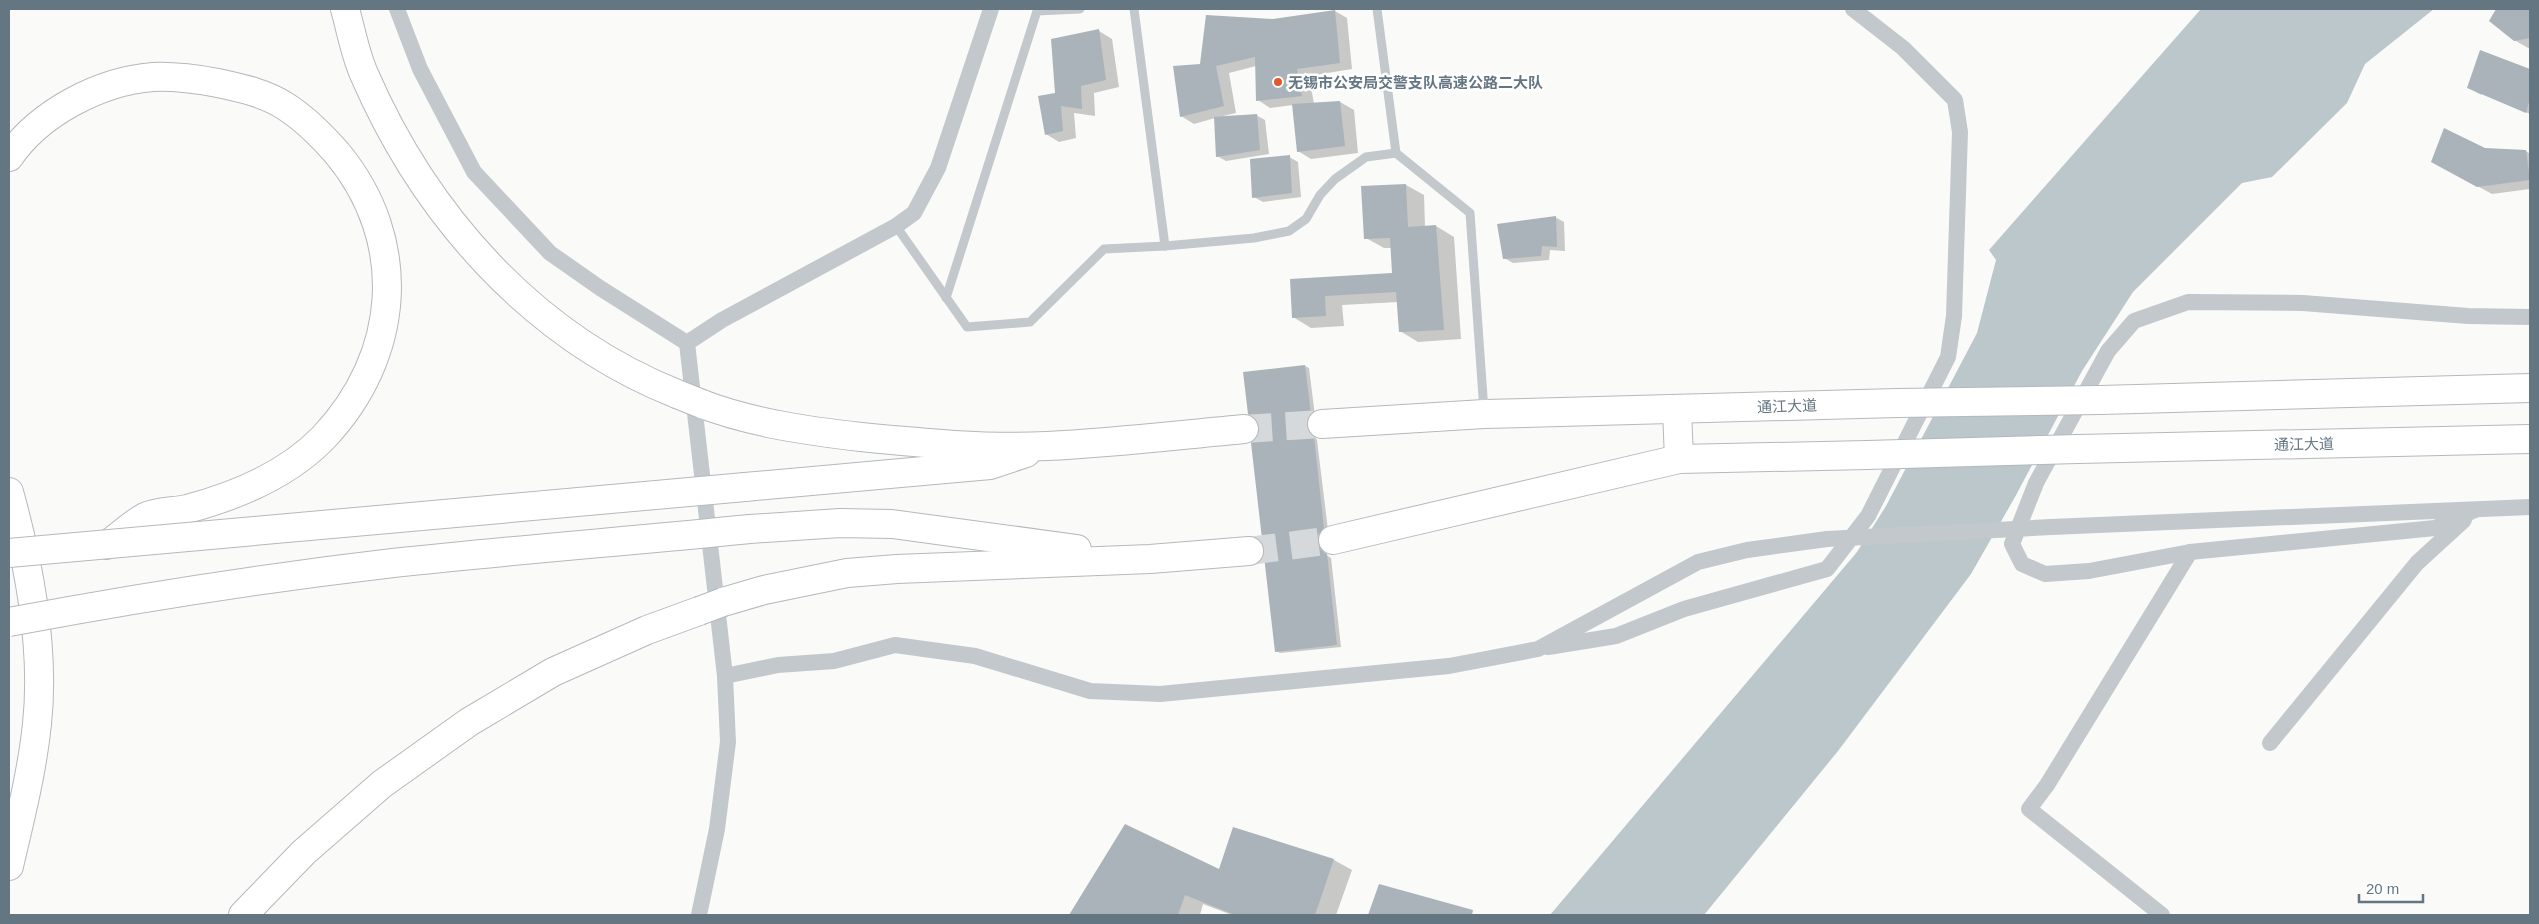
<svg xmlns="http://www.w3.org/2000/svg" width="2539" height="924" font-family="Arial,'Noto Sans SC',sans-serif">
	<rect width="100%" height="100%" fill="#fafaf8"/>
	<!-- water -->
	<polygon fill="#bbc7cb" points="2201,9 2434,9 2365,64 2347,103 2272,177 2242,183 2133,292 2082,371 2015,497 1971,574 1838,751 1704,915 1550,915 1857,552 1886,506 1977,333 1996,260 1989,250"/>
	<!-- shadow -->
	<g fill="#0003">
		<polygon points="2498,9 2530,9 2530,49 2514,40 2491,20"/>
		<polygon points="1335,11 1347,18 1352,69 1309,76 1314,104 1340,102 1354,110 1358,153 1311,159 1298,151 1293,105 1270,108 1258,100 1256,66 1229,73 1236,113 1223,116 1256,115 1265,120 1269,154 1226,161 1217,156 1215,118 1194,124 1181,116 1202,65 1273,20"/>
		<polygon points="1099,31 1112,39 1119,87 1094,93 1095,116 1074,113 1076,138 1059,142 1046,134 1057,94"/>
		<polygon points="2480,52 2530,70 2530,114 2481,93 2481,95 2469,88"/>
		<polygon points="2484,149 2526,151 2530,154 2530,189 2492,194 2446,169"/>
		<polygon points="1289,157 1298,162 1301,197 1263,202 1254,197"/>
		<polygon points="1406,185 1424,195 1425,227 1436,226 1454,237 1461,339 1418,342 1400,331 1398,302 1342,305 1344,326 1311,328 1293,317 1291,280 1393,274 1392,248 1384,248 1366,238"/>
		<polygon points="1555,217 1564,222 1565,251 1550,250 1549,260 1513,263 1504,258"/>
		<polygon points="1305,366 1309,368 1315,416 1310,428 1317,440 1328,530 1321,546 1325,554 1331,558 1341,647 1280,653 1276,651 1259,437 1261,427 1244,373"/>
		<polygon points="1126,826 1220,870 1334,860 1352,870 1336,915 1232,915 1203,904 1200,915 1070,915"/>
		<polygon points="1380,885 1464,913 1463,915 1369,915"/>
	</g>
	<!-- building -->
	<g fill="#aab3b9">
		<polygon points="2496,9 2530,9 2530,38 2514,41 2489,21"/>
		<polygon points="1335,10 1340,63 1297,69 1302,96 1256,101 1255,57 1216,66 1224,106 1180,117 1173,66 1200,64 1206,15 1273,19"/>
		<polygon points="1099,29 1106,80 1081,86 1082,109 1061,106 1063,131 1045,135 1038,96 1055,93 1051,39"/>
		<polygon points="2480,50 2530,69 2530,98 2526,113 2467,88"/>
		<polygon points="1340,101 1345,146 1297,152 1292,104"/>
		<polygon points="1257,114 1260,150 1216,157 1214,117"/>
		<polygon points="2444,128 2485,148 2526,150 2530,180 2477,187 2431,162"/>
		<polygon points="1290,155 1292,193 1252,198 1250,159"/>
		<polygon points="1406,184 1408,227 1436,225 1444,330 1399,332 1396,292 1325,296 1326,316 1292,318 1290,279 1392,273 1390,238 1364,239 1361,186"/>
		<polygon points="1556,216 1557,247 1542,246 1541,256 1503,259 1497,224"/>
		<polygon points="1305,365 1311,414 1306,425 1314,437 1324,528 1318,535 1318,543 1321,550 1327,554 1337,645 1275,652 1251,443 1258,436 1259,427 1256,420 1248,414 1243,372"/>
		<polygon points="1125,824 1219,869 1233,827 1334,859 1315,915 1235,915 1185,895 1178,915 1069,915"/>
		<polygon points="1379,884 1473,910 1472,915 1368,915"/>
	</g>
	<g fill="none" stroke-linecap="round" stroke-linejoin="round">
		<!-- highway-tunnel -->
		<g stroke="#d5d9db" stroke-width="28" stroke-dasharray="28 14" stroke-linecap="butt">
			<polyline points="1244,429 1322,424"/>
			<polyline points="1249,551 1333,540"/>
		</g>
		<defs>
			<g id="highway">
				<path d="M345,9C351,30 355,54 364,74C425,215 532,336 677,394"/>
				<path d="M9,157C39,113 100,81 153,77C175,76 196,79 218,83C241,88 265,93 285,106C304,118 322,136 337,153C410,241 401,356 323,438C287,475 236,496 187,509C174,512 157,511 145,517C132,524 120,536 107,545"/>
				<polyline points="2101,400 2530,388"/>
				<path d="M702,404C752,423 808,431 861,437C922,443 986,449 1047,446C1113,443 1179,435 1244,429"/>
				<polyline points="1677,410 1679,459"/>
				<polyline points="1322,424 1484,414 1897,403"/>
				<polyline points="2078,449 2530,439"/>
				<polyline points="745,487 990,465 1026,453"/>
				<path d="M9,492C29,564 45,650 37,724C32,772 20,819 9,866"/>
				<polyline points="750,529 840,523 892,524 1077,549"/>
				<polyline points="1333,540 1679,459 1867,455"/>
				<polyline points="723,602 764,590 847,573 897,569 1150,559 1249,551"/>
				<polyline points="243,915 304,852 382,784 469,722 553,672 647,630 699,611"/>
			</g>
		</defs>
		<!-- highway casing -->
		<use href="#highway" stroke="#b4b9bd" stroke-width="30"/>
		<!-- lane -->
		<g stroke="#c3c8cc" stroke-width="9">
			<polyline points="1134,9 1165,246"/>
			<polyline points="1377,9 1396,153 1470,213 1484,411"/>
			<polyline points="896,226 967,327 1030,322 1104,249 1165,246 1254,238 1289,231 1306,219 1320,195 1335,179 1366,157 1396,153"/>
			<polyline points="946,298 1037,11 1080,9"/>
		</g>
		<!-- street -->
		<g stroke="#c3c8cc" stroke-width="16">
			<polyline points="397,9 420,69 474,172 550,253 600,288 687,343 722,320 896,226 914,213 938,168 991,9"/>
			<polyline points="687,343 725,676 728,742 717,829 699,915"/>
			<polyline points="2475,510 2435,528 2190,552 2089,571 2045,574 2022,564 2012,544 2036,483 2108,351 2134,321 2188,302 2303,303 2468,316 2530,317"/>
			<polyline points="2051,527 2530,507"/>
			<polyline points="1548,647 1616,636 1684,609 1827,569 1868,516 1948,357 1954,316 1960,132 1955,100 1903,48 1853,9"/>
			<polyline points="725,676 778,665 834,661 895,645 975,656 1090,691 1160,694 1449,666 1538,649 1698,562 1747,550 1827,539"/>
			<polyline points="2270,743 2417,563 2464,520"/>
			<polyline points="2162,915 2029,809 2047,785 2190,552"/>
		</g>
		<!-- highway -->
		<use href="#highway" stroke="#fff" stroke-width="28"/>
		<defs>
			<g id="highway-bridge">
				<polyline points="677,394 702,404"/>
				<polyline points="1897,403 2101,400"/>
				<polyline points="1867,455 2078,449"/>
				<polyline points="9,553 745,487"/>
				<polyline points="699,611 723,602"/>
				<path d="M9,622C136,598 264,578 393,563C512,550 631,541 750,529"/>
			</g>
		</defs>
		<!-- highway-bridge casing -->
		<use href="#highway-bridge" stroke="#b4b9bd" stroke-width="30" stroke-linecap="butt"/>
		<!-- street-bridge -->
		<polyline stroke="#c3c8cc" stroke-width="16" points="1827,539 2051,527"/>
		<!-- highway-bridge -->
		<use href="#highway-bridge" stroke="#fff" stroke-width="28"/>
	</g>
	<!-- markers -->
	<circle fill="#e4572e" stroke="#fff" stroke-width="2" cx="1278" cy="82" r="5"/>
	<g text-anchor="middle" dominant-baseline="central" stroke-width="5" stroke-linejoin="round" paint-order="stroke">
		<!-- poi labels -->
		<g font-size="15" font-weight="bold" fill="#657683" stroke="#fff" text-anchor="start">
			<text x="1288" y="82">无锡市公安局交警支队高速公路二大队</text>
		</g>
		<!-- street labels -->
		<g font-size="15" fill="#657683" stroke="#fff">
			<text transform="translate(1787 406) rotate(-2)">通江大道</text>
			<text transform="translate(2304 444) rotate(-1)">通江大道</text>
		</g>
	</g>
	<!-- border -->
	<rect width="2539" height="924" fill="none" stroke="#657683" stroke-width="20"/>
	<!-- scale -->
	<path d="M2359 894v8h64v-8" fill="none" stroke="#657683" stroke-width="2.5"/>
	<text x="2366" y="894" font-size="15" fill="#657683" stroke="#ffffff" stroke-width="4" paint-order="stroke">20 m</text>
</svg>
